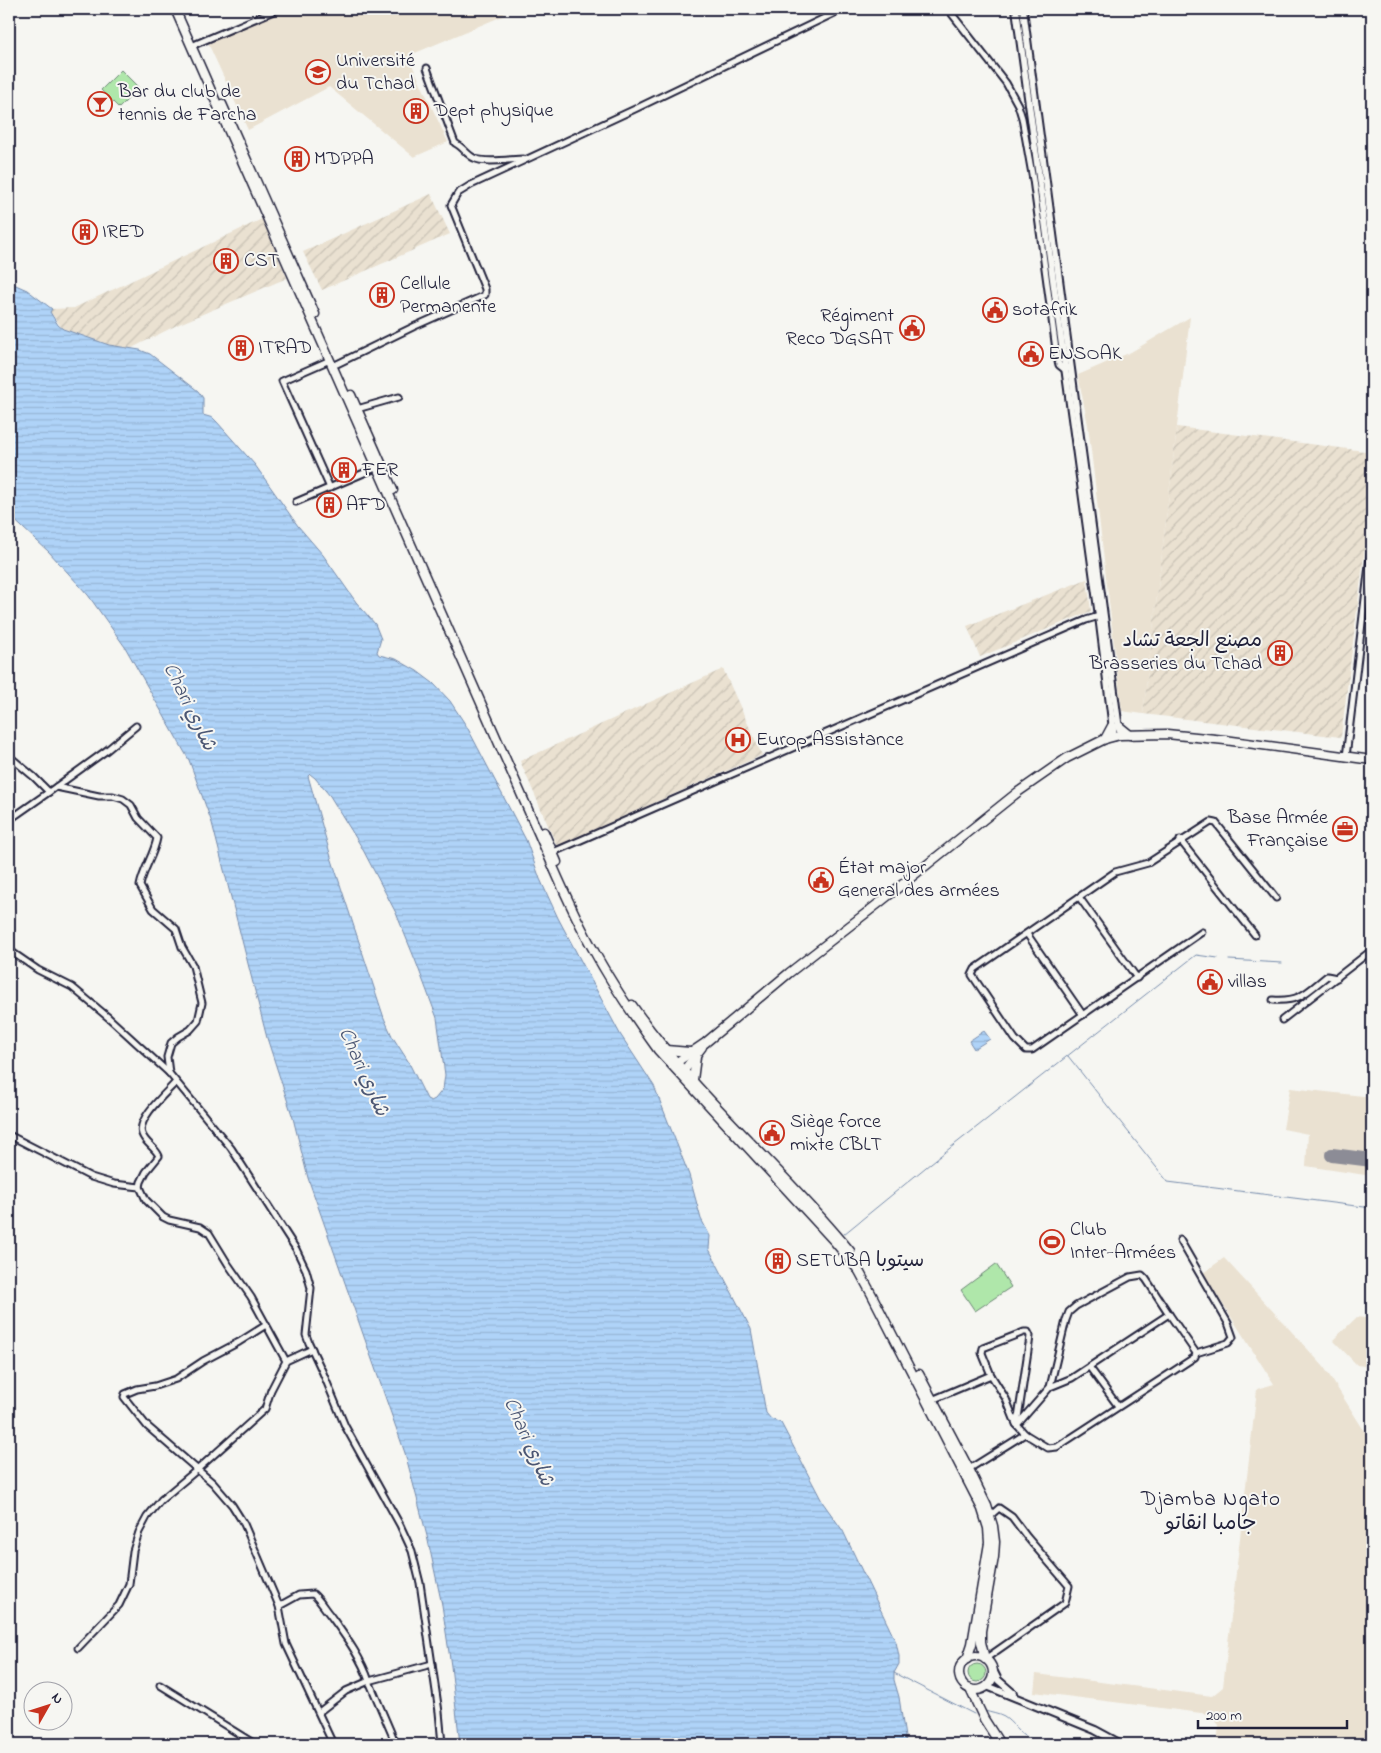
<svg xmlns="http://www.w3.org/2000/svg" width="1381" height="1753" font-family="'Indie Flower','Playpen Sans Arabic',sans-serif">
	<defs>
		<pattern id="industrial-furrows" width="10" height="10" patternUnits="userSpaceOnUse" patternTransform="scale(1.25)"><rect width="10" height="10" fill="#eae1d1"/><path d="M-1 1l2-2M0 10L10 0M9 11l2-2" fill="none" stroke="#c8c1b4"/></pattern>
		<pattern id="water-rules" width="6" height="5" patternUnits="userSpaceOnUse" patternTransform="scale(1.25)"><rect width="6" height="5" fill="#afd3f8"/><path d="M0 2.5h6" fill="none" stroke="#96b5d6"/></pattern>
	</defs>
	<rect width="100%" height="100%" fill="#f6f6f2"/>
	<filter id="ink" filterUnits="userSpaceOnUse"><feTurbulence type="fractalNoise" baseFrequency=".02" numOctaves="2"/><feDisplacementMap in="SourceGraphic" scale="10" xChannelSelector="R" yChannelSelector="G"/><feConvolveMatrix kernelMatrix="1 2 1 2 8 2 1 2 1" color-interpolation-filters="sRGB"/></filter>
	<g filter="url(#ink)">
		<!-- built -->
		<g fill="#eae1d1">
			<polygon points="287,9 502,9 505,15 408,56 448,142 414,157 329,87 248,130 208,43"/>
			<polygon points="1190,317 1143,714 1122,711 1088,425 1078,375 1131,352"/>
			<polygon points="1290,1088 1372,1097 1372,1176 1306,1166 1308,1134 1283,1129"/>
			<polygon points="1224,1258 1324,1367 1372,1443 1372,1744 1217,1744 1219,1725 1209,1714 1034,1692 1036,1674 1212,1696 1223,1687 1257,1389 1274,1384 1203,1273"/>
			<polygon points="1357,1317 1372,1319 1372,1367 1357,1365 1333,1340"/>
		</g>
		<!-- industrial -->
		<g fill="url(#industrial-furrows)">
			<polygon points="431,194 450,234 322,290 303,252"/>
			<polygon points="262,219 287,278 177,325 130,349 109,345 63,329 50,312 52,309 74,308"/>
			<polygon points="1177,427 1372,452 1372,492 1341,737 1143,714"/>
			<polygon points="1087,579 1091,611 980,657 967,626"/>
			<polygon points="723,669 762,755 557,846 520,761"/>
		</g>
		<!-- green -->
		<g fill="#afe7aa" stroke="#688472">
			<polygon points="121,70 139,88 119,108 101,90"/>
			<polygon points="996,1264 1011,1287 975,1311 961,1290"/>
			<circle cx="977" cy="1673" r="9"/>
		</g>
		<!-- water -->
		<g fill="url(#water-rules)" stroke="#778cac" fill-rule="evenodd">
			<path d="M9,282L27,290L52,309L50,312L58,325L63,329L109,345L140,350L150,354L198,391L203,398V415L213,418L217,422L255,465L298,526L323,555L356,602L375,624L381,639L377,652L379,655L396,659L417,671L433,683L450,701L467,727L526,840L540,879L558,918L620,1034L654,1086L689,1175L701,1219L710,1236L709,1249L751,1329L766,1413L771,1419L781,1423L823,1503L843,1531L896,1642L899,1656V1664L894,1673V1680L899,1697L906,1744H460L451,1666L442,1605L427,1536L405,1453L308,1178L293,1118L267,1038L212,823L189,760L125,647L88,595L49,552L9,515ZM310,774L315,778L330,796L361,846L396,913L416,962L437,1018L445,1075L443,1089L435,1099L431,1101L427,1099L408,1061L392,1036L384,1018L331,857L308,776Z"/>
			<polygon points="984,1031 990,1039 974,1049 969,1041"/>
			<polygon points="1057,1230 1065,1241 1047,1254 1039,1244"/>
		</g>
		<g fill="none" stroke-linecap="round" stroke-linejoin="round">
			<!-- stream -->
			<g stroke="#778cac" stroke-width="1">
				<polyline points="1229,960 1282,963"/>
				<polyline points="1068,1056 1168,1182 1372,1208"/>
				<polyline points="844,1234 931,1163 1196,955 1218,958"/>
				<polyline points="894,1673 974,1714"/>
				<path d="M985,1711C991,1713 999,1714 1004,1717C1012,1722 1019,1733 1027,1737C1046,1745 1070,1732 1088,1744"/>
			</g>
			<!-- taxiway -->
			<polyline stroke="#8c8c96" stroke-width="14" points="1332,1155 1372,1160"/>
			<defs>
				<g id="minor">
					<polyline points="948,9 1006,83 1018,105 1022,118 1033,180 1057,357 1059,365 1064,369 1067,369"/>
					<polyline points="196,44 278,9"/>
					<path d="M427,68L455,143C463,147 467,155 474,158C484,164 512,159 523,159"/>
					<polyline points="337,364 413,327 485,295 485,289 451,205 458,193 471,185 635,109 843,9"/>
					<polyline points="357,409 399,397"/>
					<polyline points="330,488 282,381 330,360"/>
					<polyline points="296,502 378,467"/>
					<polyline points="9,756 34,777 49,792 107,750 136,726"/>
					<polyline points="1346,757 1372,540"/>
					<path d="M56,787L99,796H113L123,799L131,805L138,818L157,838C154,855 143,869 140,886L153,909L176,929L182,947L193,966L202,1003L198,1021L190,1030L178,1037L171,1043L167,1057L169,1073"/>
					<polyline points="9,820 49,792"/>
					<polyline points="1180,840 1255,935"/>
					<polyline points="551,853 1086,620 1103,615"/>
					<polyline points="1079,897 1137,978"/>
					<polyline points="1202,932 1032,1050 1026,1050 1015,1039 972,975 975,969 1115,872 1148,863 1211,822 1216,823 1276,898"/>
					<polyline points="1027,934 1083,1015"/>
					<polyline points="9,950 38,970 72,987 109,1018 169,1073 231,1148 296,1249 306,1270 311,1288 306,1335 309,1343 323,1373 345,1426 400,1525 412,1551 420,1583 439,1712 442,1744"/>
					<path d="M1273,1000C1301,1002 1307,992 1327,976L1337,978"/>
					<polyline points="1282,1020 1372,950"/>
					<path d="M176,1082C166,1093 136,1119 142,1134C145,1143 155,1147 159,1156L146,1172L141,1182L140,1187L146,1200L163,1217L169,1220L200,1227L209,1233L228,1264L251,1297L286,1361"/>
					<polyline points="9,1135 91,1177 114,1184 140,1187"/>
					<polyline points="1180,1240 1228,1323 1233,1337 1228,1343 1196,1353"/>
					<polyline points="266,1325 239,1342 203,1361 176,1379 155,1386 137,1389 125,1394 124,1397 147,1426 213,1483 232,1505 244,1524 274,1594 279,1606 286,1644 333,1744"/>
					<polyline points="1090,1368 1118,1406"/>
					<polyline points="991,1375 982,1353 983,1348 1024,1332 1028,1332 1030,1336 1029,1344 1017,1425"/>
					<polyline points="932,1400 991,1375 1006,1399 1016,1424"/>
					<polyline points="1025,1434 1048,1448 1057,1447 1195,1357 1196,1353 1169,1314"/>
					<polyline points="969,1469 1025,1434 1017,1425 1050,1387 1066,1320 1069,1312 1076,1306 1130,1277 1142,1275 1146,1279 1169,1314 1072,1378 1050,1387"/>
					<path d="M279,1606L299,1595L313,1594C320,1600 324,1608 330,1615C345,1636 361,1657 369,1681L346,1691L319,1712"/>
					<polyline points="78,1648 119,1605 129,1584 133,1551 139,1532 147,1517 161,1500 198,1469 265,1409 271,1390 286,1361 312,1349"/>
					<polyline points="985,1659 1065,1603 1069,1586 1027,1537 1012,1517 999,1508 990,1516"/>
					<polyline points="160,1685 255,1744"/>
					<polyline points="396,1744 369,1681 432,1664"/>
				</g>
				<g id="tertiary">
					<polyline points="1016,9 1099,616 1114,737"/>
					<polyline points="1023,9 1119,729"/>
					<polyline points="993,1670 998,1680 1013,1693"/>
					<polyline points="987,1686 1095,1730 1121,1744"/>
				</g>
				<g id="secondary">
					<path d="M175,9L548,855C562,887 576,920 594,951C613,986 635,1018 658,1050L834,1241L859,1271L872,1295L982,1509L988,1528L989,1543L972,1644L967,1659"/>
					<polyline points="222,104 315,314"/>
					<polyline points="351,395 393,490"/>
					<polyline points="1119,726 1130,735"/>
					<polyline points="1105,739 1112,726"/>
					<polyline points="544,832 557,862"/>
					<path d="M632,1005C694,1095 781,1166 850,1251"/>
					<polyline points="666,1050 690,1052"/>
					<polyline points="674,1064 705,1043 789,973 879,903 1018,792 1067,758 1105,739 1120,735 1167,734 1225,740 1372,760"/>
					<polyline points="682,1073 702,1047"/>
					<polyline points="693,1080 696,1057"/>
					<polyline points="919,1374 969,1469 987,1506 993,1526 995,1542 994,1557 981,1631 981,1642 985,1659"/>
					<circle cx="976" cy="1673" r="17"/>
					<polyline points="970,1689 984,1719 1000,1744"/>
				</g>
			</defs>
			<!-- minor casing -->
			<use href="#minor" stroke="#22223b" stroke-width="9"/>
			<!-- tertiary casing -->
			<use href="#tertiary" stroke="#22223b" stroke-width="10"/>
			<!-- secondary casing -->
			<use href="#secondary" stroke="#22223b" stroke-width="11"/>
			<!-- minor -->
			<use href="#minor" stroke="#f6f6f2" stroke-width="5"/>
			<!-- tertiary -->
			<use href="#tertiary" stroke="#f6f6f2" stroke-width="6"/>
			<!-- secondary -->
			<use href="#secondary" stroke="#f6f6f2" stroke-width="8"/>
		</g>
	</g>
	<!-- icons -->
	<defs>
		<symbol id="university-ring" viewBox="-11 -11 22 22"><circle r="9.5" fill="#f6f6f2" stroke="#c8321e" stroke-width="1.5"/><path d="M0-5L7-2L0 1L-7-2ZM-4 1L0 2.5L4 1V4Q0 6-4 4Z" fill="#c8321e"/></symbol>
		<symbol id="bar-ring" viewBox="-11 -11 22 22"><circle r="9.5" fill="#f6f6f2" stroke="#c8321e" stroke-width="1.5"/><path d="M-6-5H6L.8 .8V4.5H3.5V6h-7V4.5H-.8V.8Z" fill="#c8321e"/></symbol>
		<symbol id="building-ring" viewBox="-11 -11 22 22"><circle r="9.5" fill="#f6f6f2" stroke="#c8321e" stroke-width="1.5"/><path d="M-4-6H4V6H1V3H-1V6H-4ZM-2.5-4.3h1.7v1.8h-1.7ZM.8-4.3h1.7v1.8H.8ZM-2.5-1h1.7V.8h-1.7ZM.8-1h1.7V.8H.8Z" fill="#c8321e"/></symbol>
		<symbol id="civic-ring" viewBox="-11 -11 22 22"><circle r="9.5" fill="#f6f6f2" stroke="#c8321e" stroke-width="1.5"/><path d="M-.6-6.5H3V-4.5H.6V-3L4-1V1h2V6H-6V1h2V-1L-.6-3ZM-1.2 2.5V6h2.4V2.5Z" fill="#c8321e"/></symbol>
		<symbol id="hospital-ring" viewBox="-11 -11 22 22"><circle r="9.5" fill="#f6f6f2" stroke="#c8321e" stroke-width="1.5"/><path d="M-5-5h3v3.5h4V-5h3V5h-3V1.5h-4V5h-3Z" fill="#c8321e"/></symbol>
		<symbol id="office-ring" viewBox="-11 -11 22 22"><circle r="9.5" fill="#f6f6f2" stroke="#c8321e" stroke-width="1.5"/><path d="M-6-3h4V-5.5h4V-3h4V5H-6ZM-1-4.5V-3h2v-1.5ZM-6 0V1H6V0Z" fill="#c8321e"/></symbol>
		<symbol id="stadium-ring" viewBox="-11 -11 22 22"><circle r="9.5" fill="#f6f6f2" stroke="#c8321e" stroke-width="1.5"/><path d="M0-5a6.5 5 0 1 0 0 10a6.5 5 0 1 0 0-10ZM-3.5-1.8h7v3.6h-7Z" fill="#c8321e"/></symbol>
	</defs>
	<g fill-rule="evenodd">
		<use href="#university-ring" x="304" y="58" width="28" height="28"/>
		<use href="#bar-ring" x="86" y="90" width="28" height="28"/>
		<use href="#building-ring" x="402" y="97" width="28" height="28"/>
		<use href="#building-ring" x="283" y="145" width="28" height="28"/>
		<use href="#building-ring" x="71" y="218" width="28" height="28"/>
		<use href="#building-ring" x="212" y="247" width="28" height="28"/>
		<use href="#building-ring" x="368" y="281" width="28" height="28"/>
		<use href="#civic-ring" x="981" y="296" width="28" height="28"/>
		<use href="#civic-ring" x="898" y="314" width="28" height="28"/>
		<use href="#building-ring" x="227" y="334" width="28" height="28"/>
		<use href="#civic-ring" x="1017" y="340" width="28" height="28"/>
		<use href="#building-ring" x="330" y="456" width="28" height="28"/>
		<use href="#building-ring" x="315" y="491" width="28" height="28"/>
		<use href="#building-ring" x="1266" y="639" width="28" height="28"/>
		<use href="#hospital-ring" x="724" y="726" width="28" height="28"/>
		<use href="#office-ring" x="1331" y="815" width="28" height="28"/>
		<use href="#civic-ring" x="807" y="866" width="28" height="28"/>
		<use href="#civic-ring" x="1196" y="968" width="28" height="28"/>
		<use href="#civic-ring" x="758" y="1119" width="28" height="28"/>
		<use href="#stadium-ring" x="1038" y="1228" width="28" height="28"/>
		<use href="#building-ring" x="764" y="1247" width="28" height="28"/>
	</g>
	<g text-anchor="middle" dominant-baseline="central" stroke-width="4" stroke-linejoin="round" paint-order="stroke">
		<!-- poi labels -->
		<g font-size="20" fill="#22223b" stroke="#f6f6f2" text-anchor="start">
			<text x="336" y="61">Université<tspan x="336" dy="23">du Tchad</tspan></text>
			<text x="118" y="92">Bar du club de<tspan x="118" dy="23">tennis de Farcha</tspan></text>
			<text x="434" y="111">Dept physique</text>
			<text x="314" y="159">MDPPA</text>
			<text x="102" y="232">IRED</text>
			<text x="244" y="261">CST</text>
			<text x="400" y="284">Cellule<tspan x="400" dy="23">Permanente</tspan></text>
			<text x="1012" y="310">sotafrik</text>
			<text x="894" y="316" text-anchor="end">Régiment<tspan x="894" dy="23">Reco DGSAT</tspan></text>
			<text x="258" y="348">ITRAD</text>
			<text x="1048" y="354">ENSOAK</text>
			<text x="362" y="470">FER</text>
			<text x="346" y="505">AFD</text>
			<text x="1262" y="641" text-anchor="end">مصنع الجعة تشاد<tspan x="1262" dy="23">Brasseries du Tchad</tspan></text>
			<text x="756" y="740">Europ Assistance</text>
			<text x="1328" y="818" text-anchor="end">Base Armée<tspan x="1328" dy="23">Française</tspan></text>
			<text x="838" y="868">État major<tspan x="838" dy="23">General des armées</tspan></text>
			<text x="1228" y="982">villas</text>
			<text x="790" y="1122">Siège force<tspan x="790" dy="23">mixte CBLT</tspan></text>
			<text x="1070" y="1230">Club<tspan x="1070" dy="23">Inter-Armées</tspan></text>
			<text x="796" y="1261">SETUBA سيتوبا</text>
		</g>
		<!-- water labels -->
		<g font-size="21" font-style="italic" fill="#4c5774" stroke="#f6f6f2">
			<text transform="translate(189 707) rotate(64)">Chari شاري</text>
			<text transform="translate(363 1072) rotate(66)">Chari شاري</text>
			<text transform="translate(528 1442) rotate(66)">Chari شاري</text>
		</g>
		<!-- neighbourhood labels -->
		<g font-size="21" letter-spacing="1" fill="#22223b" stroke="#f6f6f2">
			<text x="1211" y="1500">Djamba Ngato<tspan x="1211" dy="24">جامبا انقاتو</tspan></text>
		</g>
	</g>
	<!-- margin -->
	<rect width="1381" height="1753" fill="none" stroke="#f6f6f2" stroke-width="30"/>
	<rect x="15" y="15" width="1351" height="1723" fill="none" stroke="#22223b" stroke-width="2" filter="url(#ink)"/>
	<!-- north arrow -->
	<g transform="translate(48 1706) rotate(51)"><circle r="24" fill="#f6f6f2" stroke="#a1a1a9"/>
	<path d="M0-4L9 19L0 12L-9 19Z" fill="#c8321e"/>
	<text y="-8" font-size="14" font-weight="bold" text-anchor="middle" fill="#22223b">N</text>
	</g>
	<!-- scale -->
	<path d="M1198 1720v8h149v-8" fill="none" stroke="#22223b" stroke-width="2.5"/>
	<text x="1206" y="1720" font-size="15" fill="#22223b" stroke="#f6f6f2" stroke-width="4" paint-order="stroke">200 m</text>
</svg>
